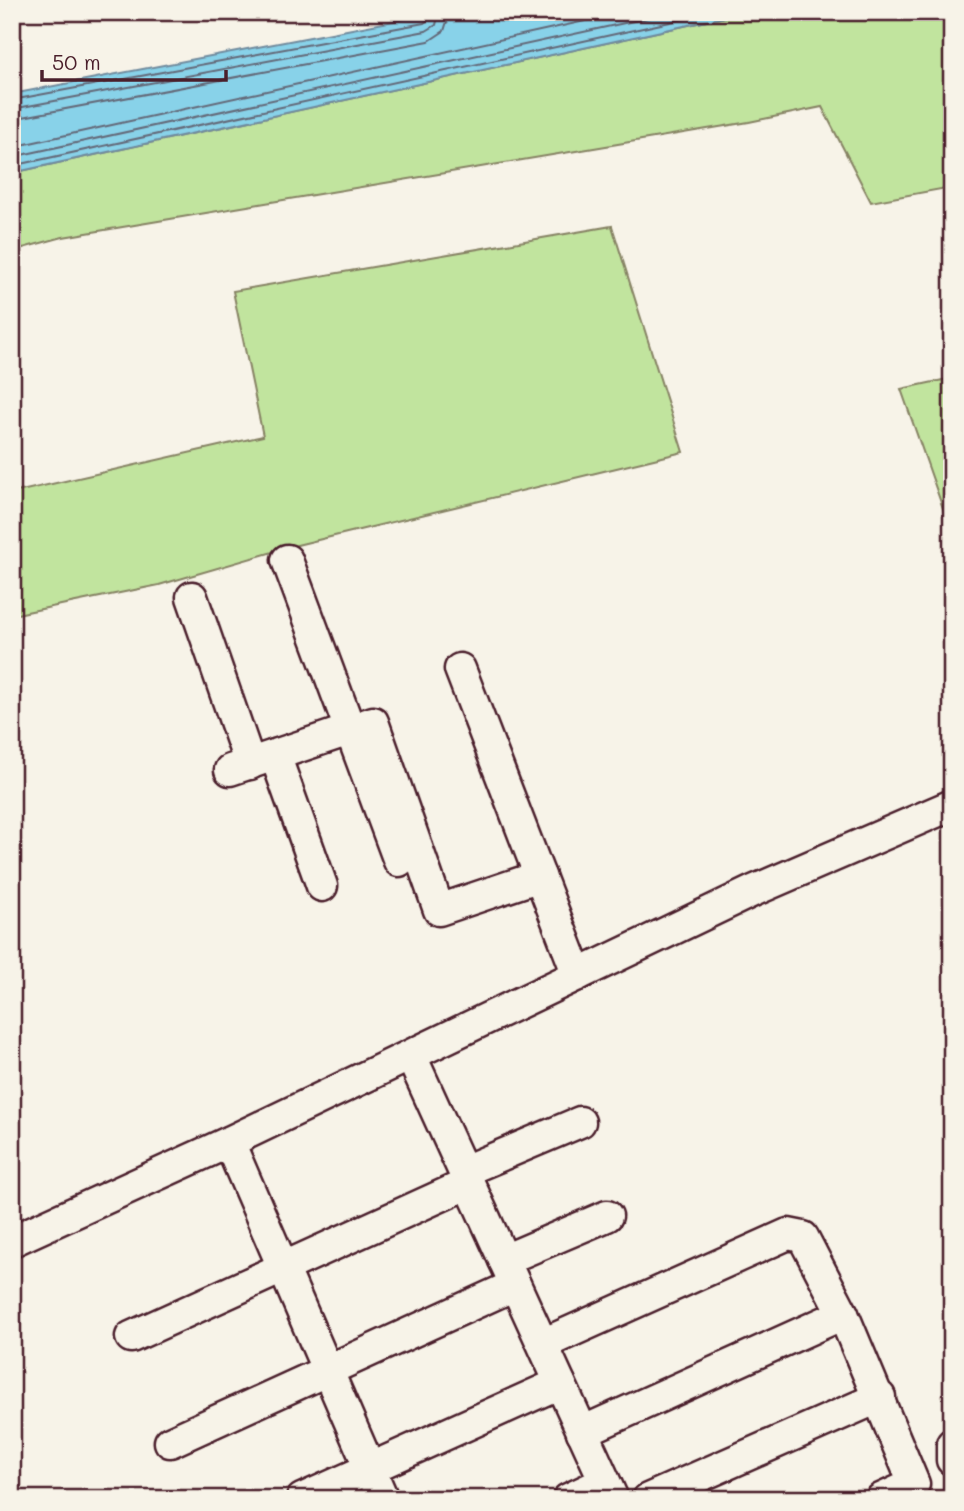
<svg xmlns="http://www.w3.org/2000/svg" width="964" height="1511" font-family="Mali,sans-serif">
	<rect width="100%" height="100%" fill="#f7f3e8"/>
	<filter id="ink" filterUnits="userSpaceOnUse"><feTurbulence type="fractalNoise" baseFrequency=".0143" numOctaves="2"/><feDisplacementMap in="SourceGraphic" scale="14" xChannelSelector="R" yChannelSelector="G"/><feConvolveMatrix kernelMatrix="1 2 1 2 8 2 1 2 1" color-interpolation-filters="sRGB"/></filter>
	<g filter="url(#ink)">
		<!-- green -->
		<g fill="#c1e49e" stroke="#868264" stroke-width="2">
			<polygon points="748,12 952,12 952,187 871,202 822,107 749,122 63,237 12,251 12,173"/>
			<polygon points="612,226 683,452 297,545 159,585 12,615 12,493 263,436 233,291"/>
			<polygon points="952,378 952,534 901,389"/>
		</g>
		<!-- water -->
		<polygon fill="#88d2e9" stroke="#6f8a9d" stroke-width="2" points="441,12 748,12 12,173 12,94"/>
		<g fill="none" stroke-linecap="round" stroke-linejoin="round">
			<!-- shore -->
			<g stroke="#636777" stroke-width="2">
				<polyline points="12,100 424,23 429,19 431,12"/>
				<polyline points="12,109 426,31 436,25 439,12"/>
				<polyline points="12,119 429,41 444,31 450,12"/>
				<polyline points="12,147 626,12"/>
				<polyline points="12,157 675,12"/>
				<polyline points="12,166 716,12"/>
			</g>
			<defs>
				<g id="street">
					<polyline points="287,560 399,861"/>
					<polyline points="192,597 250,764"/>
					<polyline points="460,669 578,975"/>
					<polyline points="275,755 322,886"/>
					<polyline points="230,770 373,722 439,910 540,876"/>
					<polyline points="411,1056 613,1499"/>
					<polyline points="229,1142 383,1499"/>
					<polyline points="464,1171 580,1122"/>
					<polyline points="12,1241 229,1142 753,891 952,805"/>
					<polyline points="504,1260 607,1216"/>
					<polyline points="843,1314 914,1484 881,1499"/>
					<polyline points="131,1337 469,1183"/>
					<polyline points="543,1344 788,1234 803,1237 843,1314 582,1432"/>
					<polyline points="170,1442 515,1285"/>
					<polyline points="952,1444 952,1460"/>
					<polyline points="302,1499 560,1383"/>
					<polyline points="568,1499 604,1482"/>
					<polyline points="648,1499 880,1397"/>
				</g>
			</defs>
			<!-- street casing -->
			<use href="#street" stroke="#4a1f2b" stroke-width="35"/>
			<!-- street -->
			<use href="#street" stroke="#f7f3e8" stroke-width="30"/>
		</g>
	</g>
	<!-- margin -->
	<rect width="964" height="1511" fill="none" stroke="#f7f3e8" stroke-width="42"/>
	<rect x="21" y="21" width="922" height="1469" fill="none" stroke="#4a1f2b" stroke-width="2.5" filter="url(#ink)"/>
	<!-- scale -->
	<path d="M42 70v10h184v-10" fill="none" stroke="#4a1f2b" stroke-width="3.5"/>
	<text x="52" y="70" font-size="21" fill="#4a1f2b" stroke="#f7f3e8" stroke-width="5" paint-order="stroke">50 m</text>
</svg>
